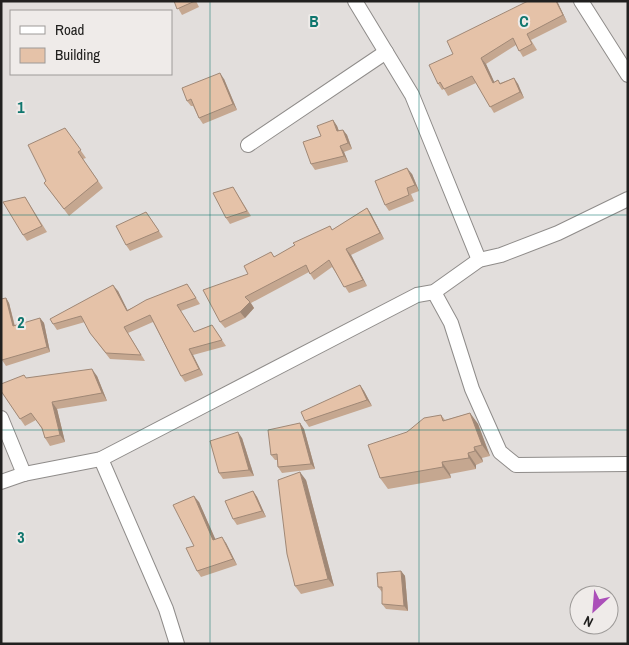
<svg xmlns="http://www.w3.org/2000/svg" width="629" height="645" font-family="'Archivo Narrow',sans-serif">
	<rect width="100%" height="100%" fill="#e2dedc"/>
	<g fill="none" stroke-linecap="round" stroke-linejoin="round">
		<defs>
			<g id="street">
				<polyline points="355,1 412,95 479,260"/>
				<polyline points="581,1 628,75"/>
				<polyline points="248,145 386,52"/>
				<polyline points="434,292 451,323 472,389 500,452 516,465 628,464"/>
				<polyline points="1,418 24,474"/>
				<polyline points="101,459 166,609 177,644"/>
				<polyline points="1,482 24,474 101,459 417,295 434,292 479,260 501,255 558,233 628,199"/>
			</g>
		</defs>
		<!-- street casing -->
		<use href="#street" stroke="#8f8c8a" stroke-width="16"/>
		<!-- street -->
		<use href="#street" stroke="#fff" stroke-width="14"/>
	</g>
	<!-- wall -->
	<g fill="#c5a790">
		<polygon points="174,1 196,1 199,7 182,15"/>
		<polygon points="528,1 557,1 567,22 531,40 537,50 523,57 516,45 486,64 494,82 498,80 500,83 514,78 518,84 524,98 494,113 476,83 448,96 444,89 442,90 438,84 453,54"/>
		<polygon points="224,79 237,110 203,124 199,118 193,106 191,106 187,101"/>
		<polygon points="333,120 337,126 339,131 343,130 347,135 352,149 344,152 348,162 315,170 311,164 321,136"/>
		<polygon points="65,128 86,158 83,159 103,188 69,216 44,183 46,181"/>
		<polygon points="412,174 419,191 411,194 414,201 389,211 385,205"/>
		<polygon points="233,187 251,216 230,224 226,218"/>
		<polygon points="25,197 47,232 27,241 23,235"/>
		<polygon points="367,208 371,214 384,239 351,255 367,286 349,293 332,267 314,280 309,272 251,303 254,308 245,318 225,328 220,322 248,274 271,252 274,257 330,226 332,230"/>
		<polygon points="146,212 163,237 130,251 126,245"/>
		<polygon points="187,284 200,304 181,311 194,332 212,325 226,346 193,355 203,375 185,382 181,376 153,322 128,333 145,361 110,359 90,333 85,322 57,330 53,324 118,291 127,310"/>
		<polygon points="6,298 9,303 15,326 40,318 44,323 50,352 6,366 2,360"/>
		<polygon points="97,376 107,401 57,409 65,442 50,446 45,438 42,429 36,420 25,426 1,391 26,378"/>
		<polygon points="360,385 364,391 372,406 309,427 305,421"/>
		<polygon points="470,413 478,424 490,456 482,458 483,462 476,465 476,469 450,474 451,478 388,489 380,478 407,432 441,415 445,420"/>
		<polygon points="300,423 304,429 315,469 282,473 278,467 277,460 275,460 271,455"/>
		<polygon points="242,438 254,476 223,479 219,473"/>
		<polygon points="306,480 334,586 301,594 295,586"/>
		<polygon points="253,491 257,497 266,517 237,525 233,519"/>
		<polygon points="199,502 215,539 226,543 237,565 201,577 197,571 194,546"/>
		<polygon points="401,571 405,576 408,611 386,609 382,604 382,592 378,587"/>
	</g>
	<!-- shaded-wall -->
	<g fill="#a08876">
		<polygon points="556,1 557,1 567,22 563,15"/>
		<polygon points="481,58 486,64 498,90 493,83"/>
		<polygon points="220,73 224,79 237,110 233,104"/>
		<polygon points="514,78 518,84 524,98 520,92"/>
		<polygon points="333,120 337,126 341,137 337,131"/>
		<polygon points="343,130 347,135 352,149 348,143"/>
		<polygon points="340,146 344,152 348,162 344,156"/>
		<polygon points="407,168 412,174 419,191 415,185"/>
		<polygon points="367,208 371,214 384,239 380,233"/>
		<polygon points="346,249 351,255 367,286 363,280"/>
		<polygon points="113,285 118,291 131,317 127,311"/>
		<polygon points="6,298 9,303 16,332 13,326"/>
		<polygon points="250,302 254,308 245,318 240,312"/>
		<polygon points="40,318 44,323 50,352 47,347"/>
		<polygon points="189,349 193,355 203,375 199,369"/>
		<polygon points="92,369 97,376 107,401 102,393"/>
		<polygon points="360,385 364,391 372,406 367,400"/>
		<polygon points="52,402 57,409 65,442 60,435"/>
		<polygon points="470,413 478,424 490,456 482,445"/>
		<polygon points="300,423 304,429 315,469 311,464"/>
		<polygon points="238,432 242,438 254,476 249,470"/>
		<polygon points="474,447 482,458 483,462 475,451"/>
		<polygon points="468,453 476,465 476,469 469,458"/>
		<polygon points="442,462 450,474 451,478 443,467"/>
		<polygon points="300,472 306,480 334,586 328,579"/>
		<polygon points="253,491 257,497 266,517 262,511"/>
		<polygon points="194,496 199,502 218,545 213,540"/>
		<polygon points="222,537 226,543 237,565 233,559"/>
		<polygon points="401,571 405,576 408,611 404,606"/>
	</g>
	<!-- building -->
	<g fill="#e5c2a8" stroke="#a08876">
		<polygon points="174,1 195,1 177,9"/>
		<polygon points="528,1 556,1 563,15 527,34 532,44 519,51 513,38 481,58 493,83 498,80 500,84 514,78 520,92 490,107 472,76 444,89 440,82 438,84 429,65 453,54 447,41"/>
		<polygon points="220,73 233,104 199,118 191,99 187,101 182,88"/>
		<polygon points="333,120 337,131 343,130 348,143 340,146 344,156 311,164 303,142 321,136 317,126"/>
		<polygon points="65,128 81,150 78,152 98,181 64,209 44,183 46,181 28,145"/>
		<polygon points="407,168 415,185 407,188 409,195 385,205 375,181"/>
		<polygon points="233,187 247,211 226,218 213,193"/>
		<polygon points="25,197 42,226 23,235 3,202"/>
		<polygon points="367,208 380,233 346,249 363,280 344,287 329,260 310,274 306,265 245,297 250,302 240,312 220,322 203,290 248,274 244,266 271,252 274,257 295,245 293,243 330,226 332,230"/>
		<polygon points="146,212 159,231 126,245 116,226"/>
		<polygon points="187,284 196,298 177,305 194,332 212,325 222,340 189,349 199,369 181,376 150,315 124,327 141,355 106,353 90,333 81,316 53,324 50,319 113,285 127,311 146,300"/>
		<polygon points="6,298 13,326 40,318 47,347 2,360 1,358 1,299"/>
		<polygon points="92,369 102,393 52,402 60,435 45,438 42,428 31,413 20,419 1,391 1,384 24,375 26,378"/>
		<polygon points="360,385 367,400 305,421 301,412"/>
		<polygon points="470,413 482,445 474,447 475,451 468,453 469,458 442,462 443,467 380,478 368,445 407,432 424,418 441,415 443,421"/>
		<polygon points="300,423 311,464 278,467 277,454 271,455 268,430"/>
		<polygon points="238,432 249,470 219,473 210,441"/>
		<polygon points="300,472 328,579 295,586 287,554 278,480"/>
		<polygon points="253,491 262,511 233,519 225,501"/>
		<polygon points="194,496 213,540 222,537 233,559 197,571 186,548 194,546 173,505"/>
		<polygon points="401,571 404,606 382,604 382,587 378,587 377,573"/>
	</g>
	<!-- grid -->
	<path fill="none" stroke="#0f766e" stroke-width="1" stroke-opacity="0.55" d="M210,1V644M419,1V644M1,215H628M1,430H628"/>
	<g font-size="16" text-anchor="middle" font-weight="bold" fill="#0f766e" stroke="#efebe9" stroke-width="4" stroke-linejoin="round" paint-order="stroke">
		<text x="314" y="27">B</text>
		<text x="524" y="27">C</text>
		<text x="21" y="113">1</text>
		<text x="21" y="328">2</text>
		<text x="21" y="543">3</text>
	</g>
	<!-- border -->
	<rect width="629" height="645" fill="none" stroke="#21201f" stroke-width="5"/>
	<!-- legend -->
	<rect x="10" y="10" width="162" height="65" fill="#efebe9" stroke="#9d9a98"/>
	<rect x="20" y="26" width="25" height="8" fill="#ffffff" stroke="#9d9a98"/>
	<text x="55" y="35" font-size="15" fill="#21201f">Road</text>
	<rect x="20" y="48" width="25" height="15" fill="#e5c2a8" stroke="#9d9a98"/>
	<text x="55" y="60" font-size="15" fill="#21201f">Building</text>
	<!-- north arrow -->
	<g transform="translate(594 610) rotate(206)"><circle r="24" fill="#efebe9" stroke="#9d9a98"/>
	<path d="M0-4L9 19L0 12L-9 19Z" fill="#ab4fb9"/>
	<text y="-8" font-size="14" font-weight="bold" text-anchor="middle" fill="#21201f">N</text>
	</g>
</svg>
